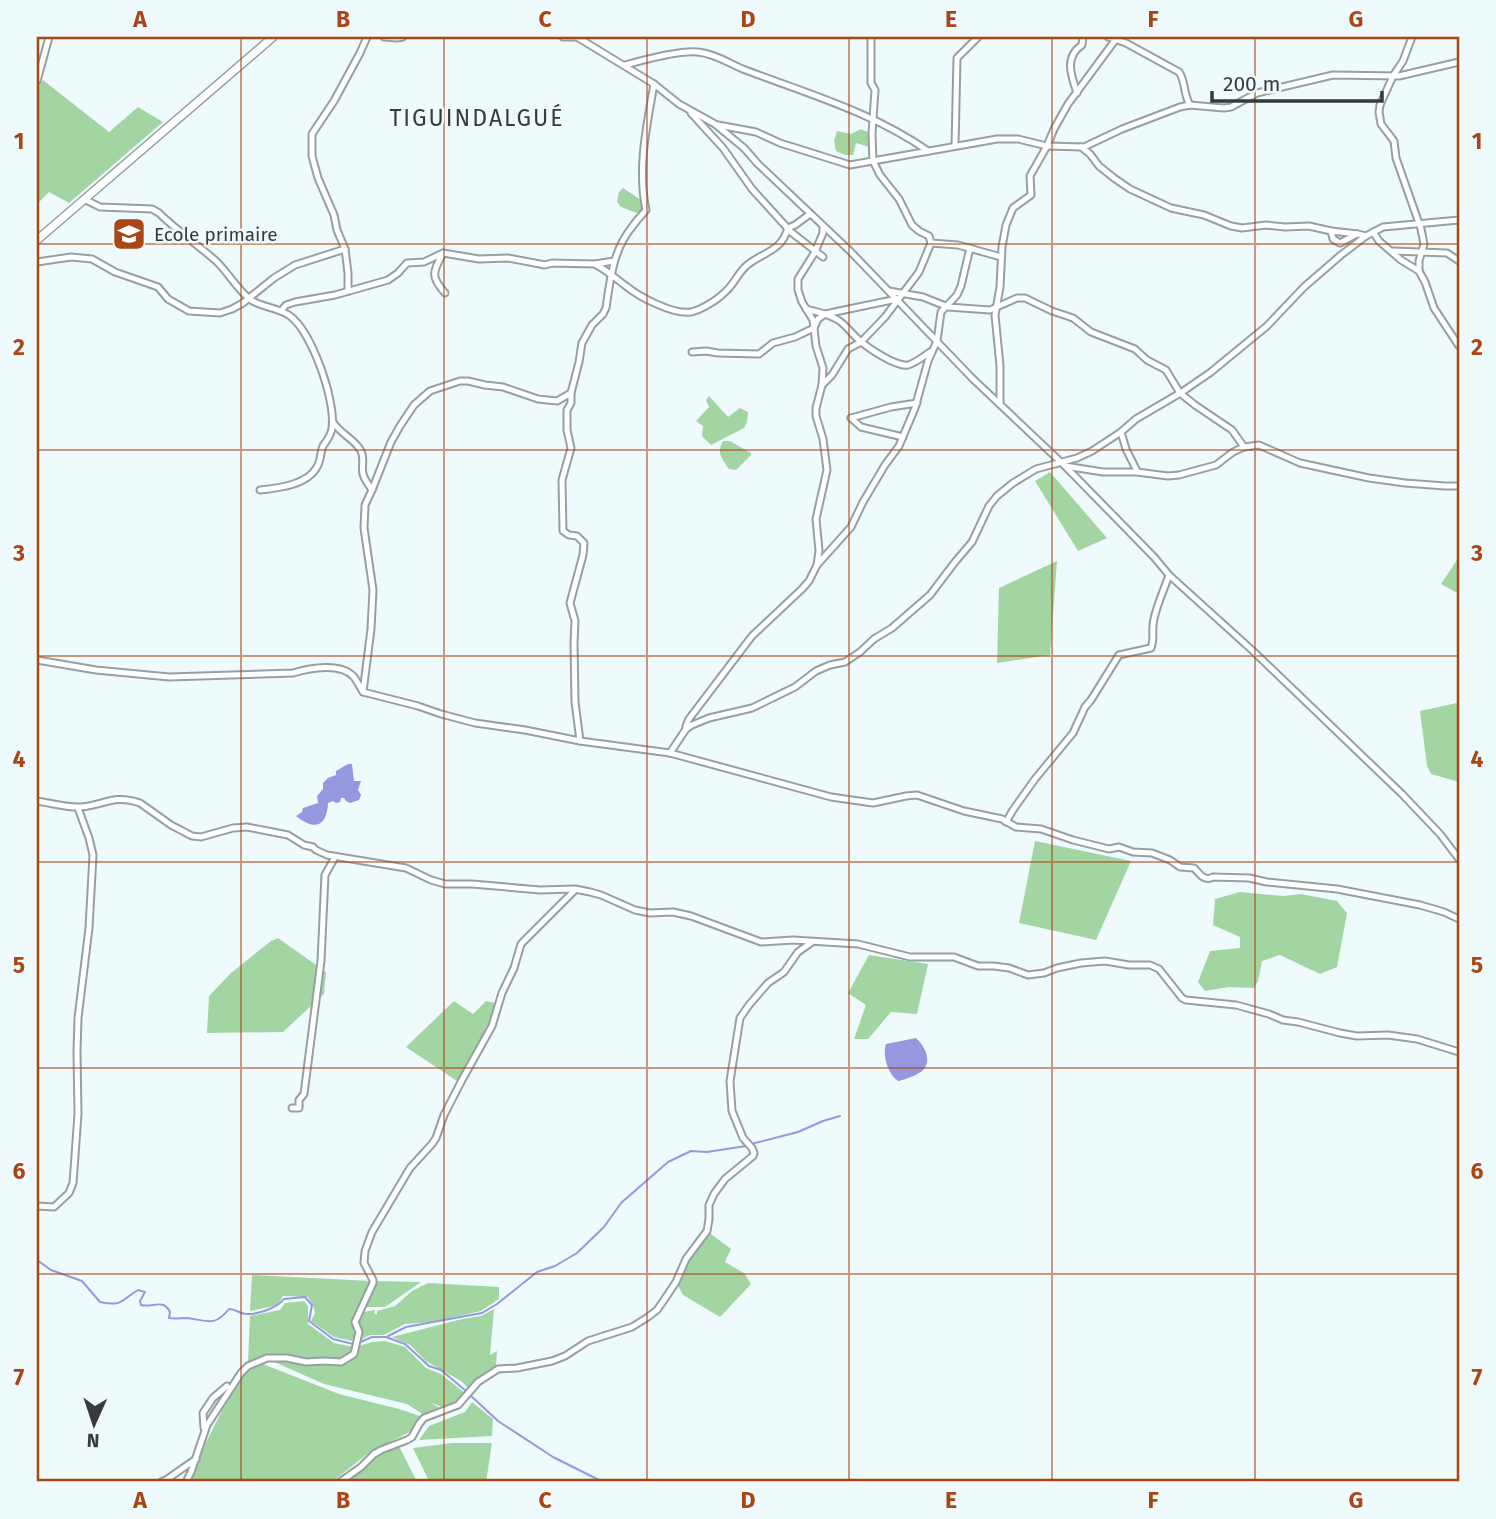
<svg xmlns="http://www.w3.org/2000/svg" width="1496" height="1519" font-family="'Fira Sans',sans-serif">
	<rect width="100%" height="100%" fill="#effafd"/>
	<!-- green -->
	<g fill="#a3d5a3">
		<polygon points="43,80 109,132 138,107 163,122 69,203 49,192 37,204 37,88"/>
		<polygon points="861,129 872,134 872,148 856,143 853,155 845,155 836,151 834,141 837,131 851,134"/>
		<polygon points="623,188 644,202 646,210 642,215 621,207 617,202 619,192"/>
		<polygon points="709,396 728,417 740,408 748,412 747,422 744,428 711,445 702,436 703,426 696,421 709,407 706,400"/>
		<path d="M723,441H730L751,453V455L736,470L729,469C722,458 716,453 723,441Z"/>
		<polygon points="1050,472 1107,538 1078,551 1035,481"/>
		<polygon points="1459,557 1459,594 1441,584"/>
		<polygon points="1057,561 1050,655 997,663 999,588"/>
		<polygon points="1457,703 1459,710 1459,782 1431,774 1427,766 1420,711"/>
		<polygon points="1035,841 1131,861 1096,940 1019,923"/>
		<polygon points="1240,892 1284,896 1301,894 1337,901 1347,913 1337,967 1320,974 1280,955 1262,961 1258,981 1254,988 1229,987 1205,991 1198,982 1210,951 1240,948 1240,937 1213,925 1215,899"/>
		<polygon points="278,938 326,972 324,994 283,1032 207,1033 209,996 231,973 271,941"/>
		<polygon points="869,955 928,964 917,1014 891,1012 868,1039 854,1039 866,1005 848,993"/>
		<polygon points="454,1001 473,1014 486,1001 499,1004 492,1026 460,1083 406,1047"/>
		<polygon points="707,1231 731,1249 725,1262 744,1273 751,1284 720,1317 683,1295 676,1282 686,1259"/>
		<polygon points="252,1275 370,1281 359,1308 351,1322 356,1333 352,1341 334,1337 311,1321 315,1313 313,1305 308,1297 283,1296 278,1305 250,1311"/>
		<polygon points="377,1281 421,1282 385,1307 365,1307"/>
		<polygon points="428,1283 499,1287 499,1299 481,1311 433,1322 405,1324 384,1335 370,1335 360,1340 362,1331 358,1323 363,1312 375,1310 374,1314 377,1314 377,1311 395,1306 412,1291"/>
		<polygon points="304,1301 308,1306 308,1324 334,1343 354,1347 349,1355 340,1360 323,1358 306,1359 298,1357 266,1355 248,1362 250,1316 280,1310 285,1303"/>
		<polygon points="494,1309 490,1355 497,1351 496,1366 469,1389 461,1381 426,1361 410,1345 392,1337 462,1319 481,1316"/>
		<polygon points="385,1341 405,1347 426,1368 441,1374 465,1393 456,1403 444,1408 430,1402 441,1409 424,1415 407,1404 324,1384 272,1361 342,1365 356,1357 359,1346 372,1342"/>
		<polygon points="263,1364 339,1394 399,1409 420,1416 412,1431 371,1451 332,1482 186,1482 241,1373"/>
		<polygon points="472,1402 493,1419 492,1436 419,1440 429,1426 465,1412"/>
		<polygon points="452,1443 492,1443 486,1482 431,1482 429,1481 413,1448"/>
		<polygon points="399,1446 417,1482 345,1482 367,1467 376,1457"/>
	</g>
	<!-- water -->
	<g fill="#9698df">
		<path d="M348,764H352L354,781H361L358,790L361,795L359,800L350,803L346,801L344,798H341L340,802L336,803L333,801L328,803C327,827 314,831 296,816L302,812L303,808L318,803L317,796L323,789V783L328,778L336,775V771Z"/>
		<path d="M916,1038C924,1045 932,1060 924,1069C921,1074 904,1080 898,1081C888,1074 882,1055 886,1044Z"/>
	</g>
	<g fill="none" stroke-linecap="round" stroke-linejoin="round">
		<!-- stream -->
		<g stroke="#9698df" stroke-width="2">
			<polyline points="751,1144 798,1132 823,1121 840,1116"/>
			<path d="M37,1260L51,1270L82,1281L100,1302C123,1307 121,1300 138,1290L145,1292L140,1301L141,1305C153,1308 163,1298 170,1312L169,1318C175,1319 181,1318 187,1318C206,1320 214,1328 229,1309C235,1309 239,1313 245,1314C257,1315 277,1308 284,1299L305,1297L312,1305L309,1321L333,1339L353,1344"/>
			<polyline points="388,1336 406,1327 482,1313 497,1304 537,1272 555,1266 577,1253 604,1227 621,1203 668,1162 691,1151 707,1152 746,1146"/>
			<polyline points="358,1343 372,1337 386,1337 405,1344 429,1366 441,1370 466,1391"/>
			<polyline points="470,1395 498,1421 553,1457 603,1482"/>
		</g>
		<defs>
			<g id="minor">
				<polyline points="384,37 397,38 403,37"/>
				<polyline points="563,37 577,37"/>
				<polyline points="577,37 654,84 679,104 715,124 744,148 758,164 850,251 972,378 1065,466 1154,557 1169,575 1253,651 1402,794 1440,834 1459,859"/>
				<path d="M1108,37L1126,43L1179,72C1186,82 1183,94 1190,105"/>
				<polyline points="1412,37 1403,61 1393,76 1380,105 1379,112 1381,124 1394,141 1396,158 1421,229 1424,244 1419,261 1419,271"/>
				<path d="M625,65C643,60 681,50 698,52C717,54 731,65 748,71C809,94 874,113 928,151"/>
				<polyline points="37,81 49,37"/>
				<path d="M1077,93C1071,75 1064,57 1082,45L1083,37"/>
				<polyline points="691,113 723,148 752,189 791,232 823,257"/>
				<polyline points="718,125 756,132 780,143 850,165 997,139 1018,139 1047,146 1084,147 1122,129 1180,107 1190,105 1224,108 1231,107 1257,93 1333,75 1399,76 1459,62"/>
				<polyline points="955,146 957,58 978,37"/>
				<polyline points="1081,147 1090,154 1099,166 1114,178 1130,189 1171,208 1204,215 1231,226 1242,228 1266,225 1285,227 1309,226 1331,231 1358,234 1366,236"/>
				<path d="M86,200L100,207L152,209L159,213C176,230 197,244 216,261C228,272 237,290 251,300C263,308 278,307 290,316C312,332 336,401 332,428C331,436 327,440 323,446C320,453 321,461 317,467C307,485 279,488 260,490"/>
				<polyline points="1331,231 1333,239 1340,243 1357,234"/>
				<polyline points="1373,232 1379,241 1401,260 1419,271 1425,282 1434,308 1459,346"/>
				<polyline points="931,243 958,245 1001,257"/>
				<polyline points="1393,251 1447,253 1459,261"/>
				<path d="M443,253C433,272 430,276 445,293"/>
				<polyline points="37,262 71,257 92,259 115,272 158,287 168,299 189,311 220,313 232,309 243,303 274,278 295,265 345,249"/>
				<path d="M595,264C606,270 615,278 626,286C639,297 674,315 691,312C701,310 717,300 724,293C733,286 737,275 745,267C761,252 781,253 788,228L795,225L810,214"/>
				<polyline points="348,291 348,273 345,249 337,230 334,215 318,178 312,156 312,134 334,101 360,53 367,37"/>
				<polyline points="889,291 923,297 948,307 990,310 1017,298 1025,298 1052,311 1073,318 1091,332 1135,349 1147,360 1166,370 1180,393 1195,405 1232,430 1244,447"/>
				<path d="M806,309C817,312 829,314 838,320C846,325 852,334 859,340C868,348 896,367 908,365C916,363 925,355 932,351"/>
				<polyline points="281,311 286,305 295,302 335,295 388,280 398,273 407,263 424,262 443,253 479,259 508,258 545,265 552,263 595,264 614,261"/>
				<polyline points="692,352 706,351 718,353 759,354 773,343 795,337 814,328 818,319 825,314 897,299"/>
				<polyline points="822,385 832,375 848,349 861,342 885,317 919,272 931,243 929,236 919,231 912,225 899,199 880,175 873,161 872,134 875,90 871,83 871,37"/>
				<polyline points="1000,403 1000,366 995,315 1000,287 1002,247 1006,225 1013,208 1031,195 1030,176 1047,146 1054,129 1068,104 1116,39"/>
				<polyline points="851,418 891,407 917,403"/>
				<polyline points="851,418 861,427 903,437"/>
				<path d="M333,422C340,434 355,439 361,451C365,459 361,467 363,474C364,479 369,485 372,490L365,505L364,528L373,590L371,629L363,692"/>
				<polyline points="1121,432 1126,449 1137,471"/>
				<polyline points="1065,466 1103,472 1137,472 1168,476 1179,475 1216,465 1233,452 1244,447 1259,445 1300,463 1369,478 1405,483 1445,486 1459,486"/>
				<polyline points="372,490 391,442 400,426 414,405 430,391 460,381 468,381 485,385 503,387 538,399 557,401 571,393"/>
				<polyline points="817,565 851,527 863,502 885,465 899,446 915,408 928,361 937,341 941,312 957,295 961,286 970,248"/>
				<path d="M37,660L96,670L169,677L293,673C310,668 341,662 354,677C357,681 360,687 363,692L418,706L441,714L475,723L525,730L580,741L670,753L831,797L873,803L906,796L917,795L964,811L1002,819L1016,827L1041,829L1073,840L1109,849L1119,847L1133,852L1152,853L1170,860L1180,867L1194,868C1199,873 1204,882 1213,877L1249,878L1267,882L1337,889L1420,905L1444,912L1459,919"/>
				<polyline points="686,729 686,726 689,719 752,636 802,589 809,581 817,565 819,551 816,519 827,470 823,439 816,416 816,408 822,385 823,368 816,346 813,320 802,302 798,290 798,279 815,252 823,233 823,226"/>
				<path d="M580,741L575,702L574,643L575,621L570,603L583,555L584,543L577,536L569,535L563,531L562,480L571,448L567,430V410L571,403V393L579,362L582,343L592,325L603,314L606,308C610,280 613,250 632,227C636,221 641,216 646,210C637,168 647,125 654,84"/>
				<polyline points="670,753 686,729 692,725 709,718 752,708 795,687 816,671 830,665 845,662 860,652 874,639 892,628 930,595 955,562 972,542 989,506 997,496 1013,483 1036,469 1077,458 1092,451 1121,432 1136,419 1182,392 1211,372 1267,326 1304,287 1341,255 1366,236 1383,227 1459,220"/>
				<path d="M37,801C51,803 67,808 81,807C105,805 113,794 140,803L171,825L192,836L201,837L233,828L247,827L288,835L304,845L313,847L316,850L327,855L406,868L431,880L445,884H472L540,890L575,889L590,892L601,895L635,910L650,913L673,912L691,916L761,942L793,940L858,944L910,957H954L978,966H994L1009,968L1028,975L1044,973L1057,968L1081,963L1105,961L1129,965H1150L1159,969L1182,998L1186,1000L1236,1005L1269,1014L1283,1020L1298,1022L1340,1033L1357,1036L1388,1035L1417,1039L1459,1052"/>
				<path d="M1006,822L1013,810L1035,779L1073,733L1085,707L1091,700L1119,655L1151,648C1155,638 1151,629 1154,619C1157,604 1164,590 1169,575"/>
				<polyline points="292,1108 299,1108 299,1100 304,1094 321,961 325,875 335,857"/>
				<polyline points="37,1206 54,1207 69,1193 73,1183 78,1114 77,1051 78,1018 89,928 93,855 89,838 78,808"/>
				<polyline points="204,1428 203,1413 213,1398 227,1386"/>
				<polyline points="161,1482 166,1480 196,1459"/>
				<polyline points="186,1482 191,1472 207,1425 241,1373 248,1366 267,1358 287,1358 306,1362 324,1361 341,1362 354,1354 359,1332 355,1322 373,1283 373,1280 364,1263 365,1251 372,1232 410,1168 432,1144 436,1138 444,1115 462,1080 492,1026 502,993 514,968 521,944 574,891"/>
				<polyline points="340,1482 361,1467 374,1454 381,1450 407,1440 412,1437 419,1424 424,1418 458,1405 478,1382 498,1369 517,1368 552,1361 565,1356 588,1341 632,1327 648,1317 657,1310 664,1300 676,1282 686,1259 707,1231 709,1219 709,1205 714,1194 725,1179 753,1156 754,1153 752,1148 743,1138 732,1111 730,1081 740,1018 749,1005 768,983 784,972 798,952 812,942"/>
			</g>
			<polyline id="tertiary" points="37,240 273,37"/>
		</defs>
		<!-- minor casing -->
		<use href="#minor" stroke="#95a0a2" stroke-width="9"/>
		<!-- tertiary casing -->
		<use href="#tertiary" stroke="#95a0a2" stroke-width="10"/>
		<!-- minor -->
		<use href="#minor" stroke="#fff" stroke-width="5"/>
		<!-- tertiary -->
		<use href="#tertiary" stroke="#fff" stroke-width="7"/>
	</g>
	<!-- grid -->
	<path fill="none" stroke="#aa4515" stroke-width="2" stroke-opacity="0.55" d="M241,37V1482M444,37V1482M647,37V1482M849,37V1482M1052,37V1482M1255,37V1482M37,244H1459M37,450H1459M37,656H1459M37,862H1459M37,1068H1459M37,1274H1459"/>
	<!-- icons -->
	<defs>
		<symbol id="school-square" viewBox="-11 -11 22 22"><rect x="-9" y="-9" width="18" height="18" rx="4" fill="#aa4515" stroke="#effafd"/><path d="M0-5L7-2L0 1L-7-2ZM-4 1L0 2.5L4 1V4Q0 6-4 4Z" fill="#fff"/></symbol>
	</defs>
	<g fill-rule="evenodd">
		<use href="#school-square" x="110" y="215" width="38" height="38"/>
	</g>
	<g text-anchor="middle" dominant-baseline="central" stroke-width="5" stroke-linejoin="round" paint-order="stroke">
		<!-- poi labels -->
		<g font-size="19" fill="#373b3c" stroke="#effafd" text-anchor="start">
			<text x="154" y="234">Ecole primaire</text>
		</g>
		<!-- quarter labels -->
		<g font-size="23" letter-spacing="2" fill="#373b3c" stroke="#effafd">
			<text x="477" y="118">TIGUINDALGUÉ</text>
		</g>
	</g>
	<!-- border -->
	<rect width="1496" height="1519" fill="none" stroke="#effafd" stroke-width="77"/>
	<!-- north arrow -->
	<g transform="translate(94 1424) rotate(183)" stroke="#effafd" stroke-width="5" paint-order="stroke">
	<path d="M0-5L12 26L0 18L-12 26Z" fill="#373b3c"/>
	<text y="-10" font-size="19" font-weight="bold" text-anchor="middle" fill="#373b3c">N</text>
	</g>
	<!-- scale -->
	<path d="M1212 91v10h170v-10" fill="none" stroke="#373b3c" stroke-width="3.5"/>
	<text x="1223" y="91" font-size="21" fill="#373b3c" stroke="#effafd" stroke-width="5" paint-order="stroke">200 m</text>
	<rect x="38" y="38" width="1420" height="1442" fill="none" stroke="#aa4515" stroke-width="2.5"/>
	<g font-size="23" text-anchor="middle" font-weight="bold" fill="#aa4515">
		<text x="140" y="27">A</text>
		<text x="343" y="27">B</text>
		<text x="545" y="27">C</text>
		<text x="748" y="27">D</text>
		<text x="951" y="27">E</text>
		<text x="1153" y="27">F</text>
		<text x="1356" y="27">G</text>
		<text x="19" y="149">1</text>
		<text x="1477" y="149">1</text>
		<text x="19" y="355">2</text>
		<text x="1477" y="355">2</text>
		<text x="19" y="561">3</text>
		<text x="1477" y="561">3</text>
		<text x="19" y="767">4</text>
		<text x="1477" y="767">4</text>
		<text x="19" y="973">5</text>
		<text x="1477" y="973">5</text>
		<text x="19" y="1179">6</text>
		<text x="1477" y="1179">6</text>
		<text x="19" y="1385">7</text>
		<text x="1477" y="1385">7</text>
		<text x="140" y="1508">A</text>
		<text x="343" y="1508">B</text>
		<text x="545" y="1508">C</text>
		<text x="748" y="1508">D</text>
		<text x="951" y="1508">E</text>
		<text x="1153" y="1508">F</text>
		<text x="1356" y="1508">G</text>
	</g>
</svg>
